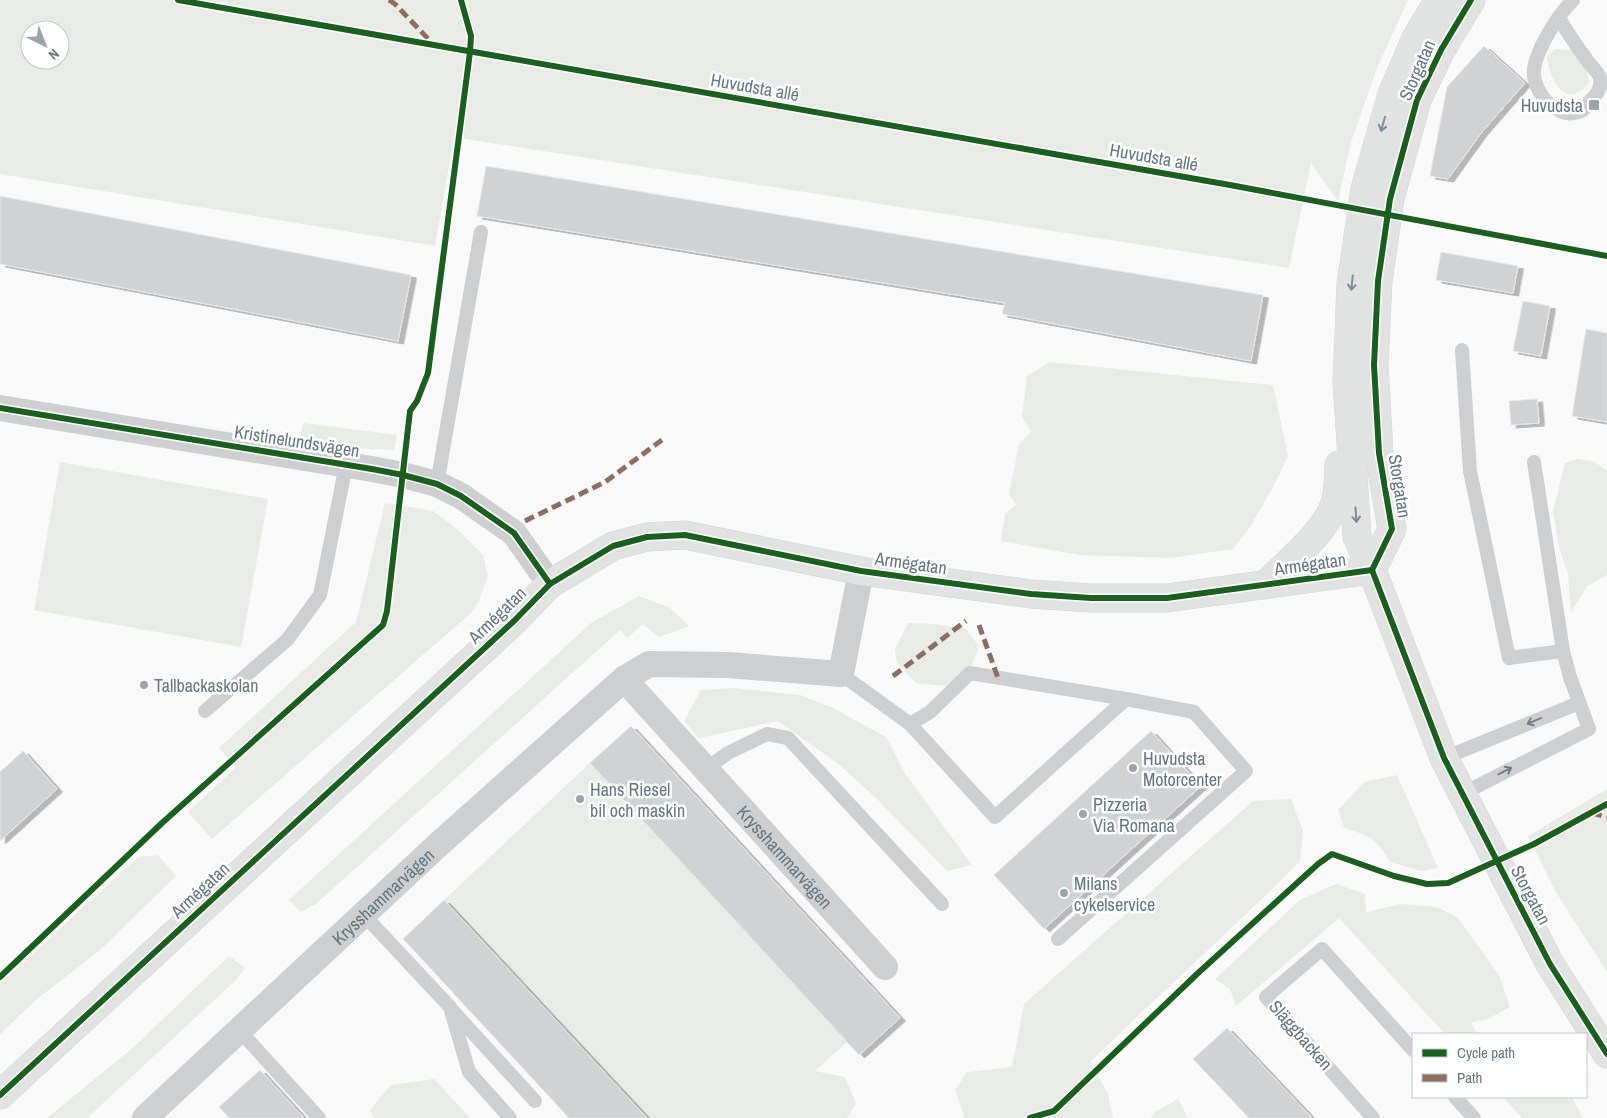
<svg xmlns="http://www.w3.org/2000/svg" width="1607" height="1118" font-family="'Archivo Narrow',sans-serif">
	<defs>
		<filter id="shadow"><feDropShadow dx="5.5" dy="3" stdDeviation="0" flood-color="#0004"/></filter>
	</defs>
	<rect width="100%" height="100%" fill="#f9f9f9"/>
	<!-- green -->
	<g fill="#e8ebe6" fill-rule="evenodd">
		<path d="M0,0H1408L1377,68L1351,142L1338,201L1311,163L1289,268L454,137L435,246L0,174ZM30,30H60V60H30Z"/>
		<path d="M1555,49L1572,50L1587,71L1589,83C1566,111 1550,81 1547,57Z"/>
		<polygon points="1050,362 1273,385 1288,456 1273,487 1250,527 1233,549 1170,558 1080,555 1001,541 1005,514 1016,505 1009,494 1019,444 1031,432 1022,417 1027,376"/>
		<polygon points="303,423 397,435 394,450 298,445"/>
		<polygon points="1577,459 1595,462 1607,471 1607,575 1587,586 1571,613 1568,574 1558,543 1553,511 1565,463"/>
		<polygon points="60,462 268,499 241,647 34,610"/>
		<polygon points="385,503 433,511 456,528 483,555 488,576 479,600 471,613 212,839 188,812 236,767 219,748 356,622"/>
		<polygon points="639,596 670,608 689,626 659,637 643,624 627,638 620,630 316,904 301,912 289,900 591,623"/>
		<polygon points="908,623 934,624 966,629 979,646 971,667 945,686 916,683 897,663 895,649"/>
		<polygon points="733,688 800,695 833,708 886,737 906,775 972,865 947,871 878,800 837,763 778,721 699,738 684,721 701,690"/>
		<polygon points="590,763 847,1042 815,1071 845,1077 856,1104 847,1118 647,1118 444,900"/>
		<path d="M1397,775L1438,868L1421,871L1390,862C1376,838 1370,836 1344,828L1338,810L1364,782Z"/>
		<polygon points="1607,789 1607,972 1554,889 1528,836"/>
		<path d="M1291,799L1303,831L1300,861C1232,930 1159,994 1090,1062L1108,1094L1113,1118H963L964,1115L955,1090L967,1072L1012,1067L1024,1004L1253,801Z"/>
		<polygon points="158,855 176,876 100,950 37,999 0,1034 0,984 138,857"/>
		<polygon points="1336,884 1365,894 1366,912 1401,904 1437,907 1457,917 1499,975 1510,1007 1488,1019 1471,1022 1477,1034 1445,1034 1339,918 1236,1006 1230,989 1215,979 1300,900"/>
		<polygon points="229,956 245,968 236,980 87,1118 47,1118 134,1047"/>
		<polygon points="434,1079 470,1118 374,1118 370,1110 391,1085"/>
		<polygon points="1503,1097 1572,1097 1583,1118 1522,1118"/>
		<polygon points="1178,1099 1188,1118 1151,1118 1155,1112"/>
	</g>
	<!-- building -->
	<g fill="#d0d2d3" stroke="#e8e8e8" filter="url(#shadow)">
		<polygon points="1484,46 1525,83 1482,132 1448,179 1430,176 1447,87"/>
		<polygon points="486,166 1263,295 1251,361 1002,314 1005,303 477,216"/>
		<polygon points="0,196 411,275 398,341 0,264"/>
		<polygon points="1441,252 1518,266 1513,293 1436,280"/>
		<polygon points="1523,301 1550,306 1541,356 1513,351"/>
		<polygon points="1586,329 1607,333 1607,422 1572,416"/>
		<polygon points="1537,399 1539,423 1511,425 1509,401"/>
		<polygon points="631,726 900,1018 859,1055 590,763"/>
		<polygon points="1151,731 1201,786 1044,929 994,875"/>
		<polygon points="23,751 57,789 0,841 0,772"/>
		<polygon points="444,900 647,1118 569,1118 431,969 403,939"/>
		<polygon points="1227,1028 1263,1066 1312,1118 1249,1118 1193,1059"/>
		<polygon points="260,1070 304,1118 229,1118 219,1107"/>
	</g>
	<g fill="none" stroke-linecap="round" stroke-linejoin="round">
		<defs>
			<g id="secondary">
				<polyline points="1439,0 1416,38 1392,94 1365,189 1351,284 1347,381 1357,537 1372,570 1444,758 1550,964 1607,1054"/>
				<polyline points="1372,570 1392,529 1379,453 1374,365 1378,281 1390,199 1417,100 1441,50 1471,0"/>
				<path d="M1265,585C1286,564 1326,532 1335,503C1339,492 1338,477 1339,465"/>
				<polyline points="0,1095 514,621 550,584 613,546 647,537 685,535 861,571 1031,594 1091,598 1167,598 1372,570"/>
			</g>
		</defs>
		<!-- secondary casing -->
		<use href="#secondary" stroke="#d5d6d7" stroke-width="29"/>
		<!-- lane -->
		<g stroke="#cecfd0" stroke-width="14">
			<path d="M1559,18C1568,34 1578,48 1589,63C1592,67 1599,73 1600,78C1602,88 1597,95 1590,101C1588,104 1586,108 1583,110C1559,124 1531,91 1534,69C1537,48 1558,15 1573,0"/>
			<polyline points="1462,350 1470,471 1509,658 1563,651"/>
			<polyline points="437,484 481,232"/>
			<polyline points="841,674 910,724 995,817 1126,699"/>
			<polyline points="205,711 287,640 320,595 346,465"/>
			<polyline points="910,724 930,712 970,673 1126,699 1194,712 1246,771 1058,939"/>
			<polyline points="1444,758 1579,703"/>
			<polyline points="706,769 728,753 767,734 788,738 942,904"/>
			<polyline points="1462,794 1589,729 1570,677 1563,651 1534,462"/>
			<polyline points="363,914 450,1007 469,1072 510,1118"/>
			<polyline points="452,1010 535,1101"/>
			<polyline points="239,1030 319,1118"/>
			<polyline points="1455,1097 1474,1118"/>
			<polyline points="1373,1118 1266,997 1322,949 1413,1050"/>
		</g>
		<!-- street -->
		<g stroke="#cecfd0" stroke-width="26">
			<polyline points="0,408 372,469 403,475 437,484 461,496 514,533 550,584"/>
			<path id="s1" d="M624,679L885,967"/>
			<path id="s2" d="M145,1118L439,844L624,679L649,664L728,665L841,674L861,571"/>
		</g>
		<!-- secondary -->
		<use href="#secondary" stroke="#e1e2e2" stroke-width="28"/>
		<!-- quiet -->
		<g stroke="#8d6e63" stroke-width="5" stroke-dasharray="10 5" stroke-linecap="butt">
			<polyline points="389,0 395,4 433,44"/>
			<polyline points="525,521 605,482 662,440"/>
			<polyline points="979,625 998,678"/>
			<polyline points="893,676 966,621"/>
			<polyline points="1592,813 1607,817"/>
		</g>
		<defs>
			<g id="cycleway">
				<polyline points="178,0 1230,185 1607,256"/>
				<polyline points="1471,0 1441,50 1417,100 1390,199 1378,281 1374,365 1379,453 1392,529 1372,570 1444,758 1550,964 1607,1054"/>
				<polyline points="0,408 372,469 403,475 437,484 461,496 514,533 550,584"/>
				<polyline points="0,977 162,823 383,625 387,611 410,411 417,401 428,373 470,52 471,36 461,0"/>
				<polyline points="0,1095 514,621 550,584 613,546 647,537 685,535 861,571 1031,594 1091,598 1167,598 1372,570"/>
				<polyline points="1030,1118 1054,1111 1197,974 1318,864 1332,854 1394,876 1427,884 1448,883 1534,844 1607,804"/>
			</g>
		</defs>
		<!-- cycleway casing -->
		<use href="#cycleway" stroke="#fff" stroke-width="9"/>
		<!-- cycleway -->
		<use href="#cycleway" stroke="#1b5e20" stroke-width="6"/>
	</g>
	<!-- one-way arrows -->
	<defs><path id="oneway-shaft" d="M-6 0H5M1.5-3L5.5 0L1.5 3" fill="none" stroke-width="1.6" stroke-linecap="round" stroke-linejoin="round" transform="scale(1.25)"/></defs>
	<g stroke="#7e8c96">
		<use href="#oneway-shaft" transform="translate(1383 124) rotate(106)"/>
		<use href="#oneway-shaft" transform="translate(1352 283) rotate(96)"/>
		<use href="#oneway-shaft" transform="translate(1356 515) rotate(86)"/>
	</g>
	<g stroke="#707f8b">
		<use href="#oneway-shaft" transform="translate(1534 721) rotate(157)"/>
		<use href="#oneway-shaft" transform="translate(1505 771) rotate(-27)"/>
	</g>
	<!-- markers -->
	<g fill="#99a4ac" stroke="#fff" stroke-width="2">
		<rect x="1588" y="99" width="12" height="12" rx="2.5"/>
		<circle cx="144" cy="685" r="5"/>
		<circle cx="1133" cy="768" r="5"/>
		<circle cx="580" cy="799" r="5"/>
		<circle cx="1083" cy="814" r="5"/>
		<circle cx="1064" cy="893" r="5"/>
	</g>
	<g text-anchor="middle" dominant-baseline="central" stroke-width="5" stroke-linejoin="round" paint-order="stroke">
		<!-- street labels -->
		<g font-size="18" fill="#657683" stroke="#fff">
			<text transform="translate(1417 70) rotate(-66)">Storgatan</text>
			<text transform="translate(755 87) rotate(10)">Huvudsta allé</text>
			<text transform="translate(1154 157) rotate(10)">Huvudsta allé</text>
			<text transform="translate(297 441) rotate(9)">Kristinelundsvägen</text>
			<text transform="translate(1400 486) rotate(81)">Storgatan</text>
			<text transform="translate(911 563) rotate(8)">Armégatan</text>
			<text transform="translate(1310 564) rotate(-8)">Armégatan</text>
			<text transform="translate(497 615) rotate(-44)">Armégatan</text>
			<text stroke="none"><textPath href="#s1" startOffset="240">Krysshammarvägen</textPath></text>
			<text transform="translate(200 890) rotate(-43)">Armégatan</text>
			<text transform="translate(1531 895) rotate(62)">Storgatan</text>
			<text stroke="none"><textPath href="#s2" startOffset="325">Krysshammarvägen</textPath></text>
			<text transform="translate(1301 1035) rotate(49)">Släggbacken</text>
		</g>
		<!-- poi labels -->
		<g font-size="18" fill="#657683" stroke="#fff" text-anchor="start">
			<text x="1583" y="105" text-anchor="end">Huvudsta</text>
			<text x="154" y="685">Tallbackaskolan</text>
			<text x="1143" y="758">Huvudsta<tspan x="1143" dy="21">Motorcenter</tspan></text>
			<text x="590" y="789">Hans Riesel<tspan x="590" dy="21">bil och maskin</tspan></text>
			<text x="1093" y="804">Pizzeria<tspan x="1093" dy="21">Via Romana</tspan></text>
			<text x="1074" y="883">Milans<tspan x="1074" dy="21">cykelservice</tspan></text>
		</g>
	</g>
	<!-- legend -->
	<rect x="1412" y="1033" width="175" height="65" fill="#ffffff" stroke="#c1c8cd"/>
	<rect x="1422" y="1049" width="25" height="8" fill="#1b5e20" stroke="#c1c8cd"/>
	<text x="1457" y="1058" font-size="15" fill="#657683">Cycle path</text>
	<rect x="1422" y="1074" width="25" height="8" fill="#8d6e63" stroke="#c1c8cd"/>
	<text x="1457" y="1083" font-size="15" fill="#657683">Path</text>
	<!-- north arrow -->
	<g transform="translate(45 45) rotate(137)"><circle r="24" fill="#ffffff" stroke="#c1c8cd"/>
	<path d="M0-4L9 19L0 12L-9 19Z" fill="#99a4ac"/>
	<text y="-8" font-size="14" font-weight="bold" text-anchor="middle" fill="#657683">N</text>
	</g>
</svg>
